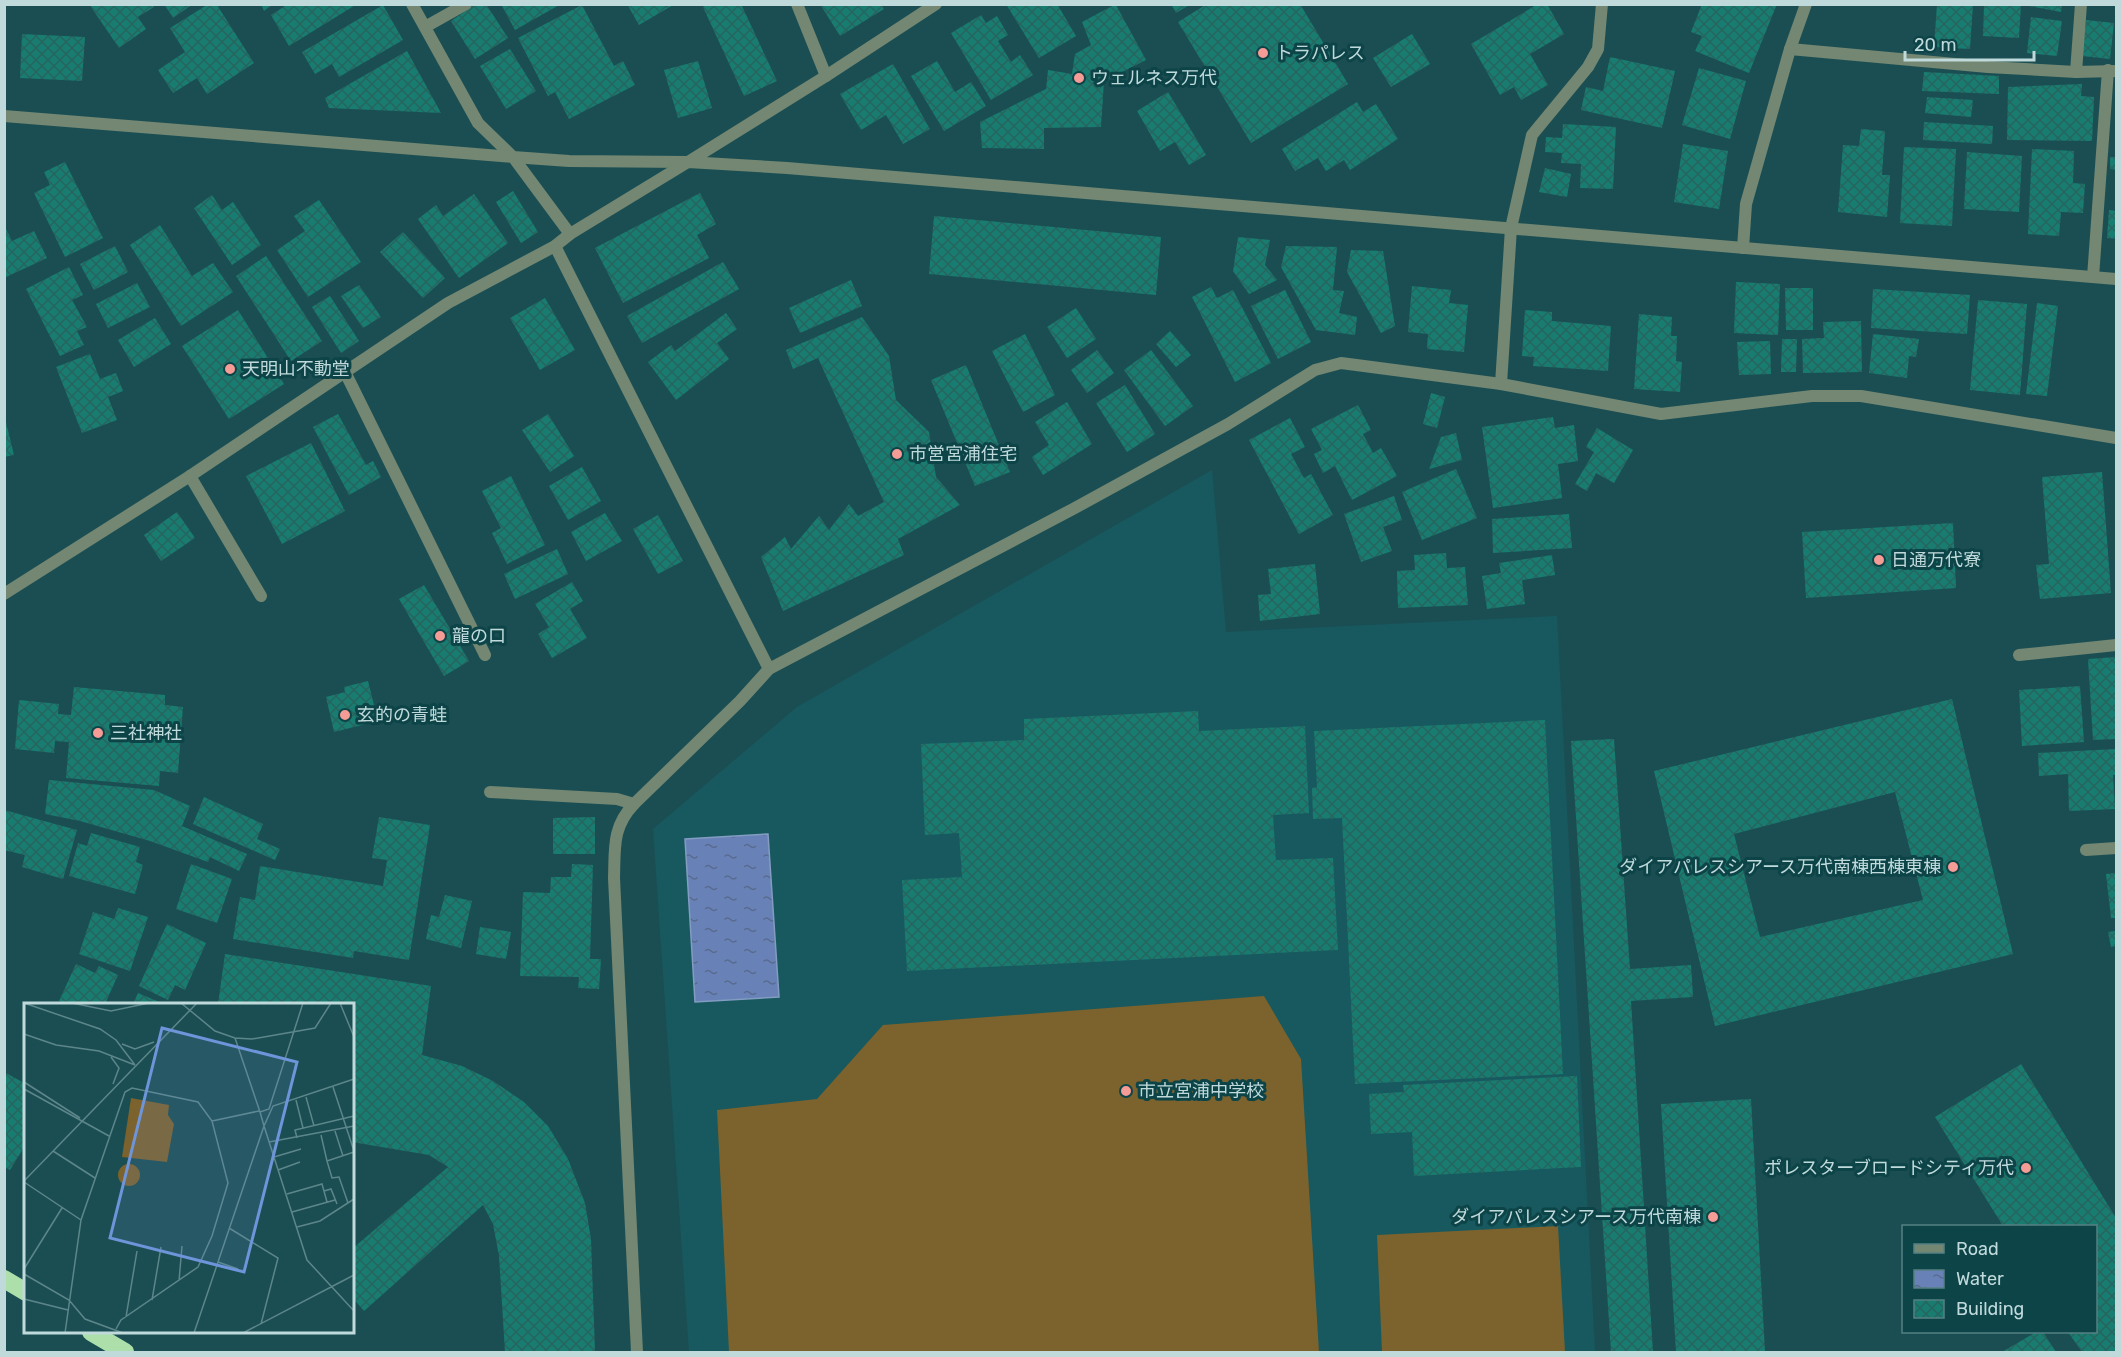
<svg xmlns="http://www.w3.org/2000/svg" width="2121" height="1357" font-family="Rubik,'Noto Sans JP',sans-serif">
	<defs>
		<pattern id="water-ripples" width="26" height="14" patternUnits="userSpaceOnUse" patternTransform="scale(1.5)"><rect width="26" height="14" fill="#6882b7"/><path d="M2 4q2-2 4 0t4 0M15 11q2-2 4 0t4 0" fill="none" stroke="#586b8e"/></pattern>
		<pattern id="building-cross-hatch" width="8" height="8" patternUnits="userSpaceOnUse" patternTransform="scale(1.5)"><rect width="8" height="8" fill="#197c71"/><path d="M0 0l8 8M0 8l8-8" fill="none" stroke="#26645e"/></pattern>
	</defs>
	<rect width="100%" height="100%" fill="#1b4e53"/>
	<!-- built -->
	<polygon fill="#17595f" points="1212,470 1226,632 1557,616 1595,1352 689,1352 653,829 797,707"/>
	<!-- pitch -->
	<g fill="#7c622c">
		<polygon points="1264,996 1301,1059 1319,1352 729,1352 717,1110 817,1099 883,1025"/>
		<polygon points="1558,1226 1565,1352 1382,1352 1377,1235"/>
	</g>
	<!-- water -->
	<polygon fill="url(#water-ripples)" stroke="#829cc2" stroke-width="1.5" points="768,834 779,997 695,1002 685,839"/>
	<!-- building -->
	<g fill="url(#building-cross-hatch)" fill-rule="evenodd">
		<polygon points="89,4 152,4 154,7 138,17 146,29 119,48"/>
		<polygon points="164,4 193,4 173,18"/>
		<polygon points="261,4 274,4 264,11"/>
		<polygon points="288,4 357,4 289,46 271,15"/>
		<polygon points="476,4 486,4 508,38 475,59 451,21"/>
		<polygon points="501,4 561,4 515,30"/>
		<polygon points="627,4 675,4 639,25"/>
		<polygon points="708,4 741,4 777,81 744,96 703,7"/>
		<polygon points="820,4 881,4 884,9 840,36"/>
		<polygon points="1006,4 1057,4 1076,36 1039,58"/>
		<polygon points="1171,4 1191,4 1176,13"/>
		<polygon points="1207,4 1300,4 1348,84 1251,143 1178,22"/>
		<polygon points="1538,4 1547,4 1564,34 1530,54 1548,85 1521,100 1514,87 1500,95 1471,44"/>
		<polygon points="1702,4 1777,4 1749,73 1695,51 1702,36 1691,32"/>
		<polygon points="1937,4 1973,4 1970,49 1934,47"/>
		<polygon points="1984,4 2021,4 2019,38 1983,36"/>
		<polygon points="2030,4 2062,4 2061,12 2029,6"/>
		<polygon points="207,5 217,5 254,63 207,94 197,78 173,93 158,70 185,52 170,28"/>
		<polygon points="383,5 403,40 339,77 332,64 315,74 302,52"/>
		<polygon points="582,5 614,66 623,61 635,85 569,119 555,92 548,96 518,38"/>
		<polygon points="1114,5 1116,5 1146,60 1104,81 1101,127 1044,128 1044,149 982,148 980,122 1046,89 1048,70 1072,74 1075,54 1091,45 1082,22"/>
		<polygon points="981,15 986,23 997,16 1008,35 998,41 1011,62 1020,55 1033,75 991,100 951,33"/>
		<polygon points="2031,17 2062,21 2057,56 2027,53"/>
		<polygon points="2086,20 2114,23 2110,59 2082,56"/>
		<polygon points="22,34 85,37 82,81 20,78"/>
		<polygon points="1412,34 1430,64 1391,87 1373,58"/>
		<polygon points="510,49 536,91 506,109 480,66"/>
		<polygon points="407,51 441,113 329,108 325,98"/>
		<polygon points="1610,57 1675,71 1662,128 1581,110 1586,87 1603,91"/>
		<polygon points="698,61 712,108 678,118 664,70"/>
		<polygon points="937,61 955,92 971,82 986,106 944,131 911,76"/>
		<polygon points="893,64 930,129 903,144 886,115 861,130 840,94"/>
		<polygon points="1699,68 1746,81 1730,139 1682,125"/>
		<polygon points="1924,72 1999,76 1999,94 1922,91"/>
		<polygon points="2082,84 2081,96 2094,97 2092,141 2007,140 2008,87"/>
		<polygon points="1168,92 1206,155 1189,165 1175,142 1160,151 1137,111"/>
		<polygon points="1927,97 1973,100 1971,117 1925,113"/>
		<polygon points="1357,102 1363,112 1376,104 1398,139 1350,170 1344,160 1326,171 1318,158 1295,171 1282,149"/>
		<polygon points="1924,122 1993,126 1992,144 1923,140"/>
		<polygon points="1563,124 1616,127 1613,189 1580,188 1581,164 1561,163 1562,153 1545,152 1546,137 1562,138"/>
		<polygon points="1861,129 1885,131 1882,175 1890,175 1887,217 1838,212 1843,145 1859,146"/>
		<polygon points="1683,144 1728,151 1719,209 1674,202"/>
		<polygon points="1904,147 1956,149 1952,226 1900,223"/>
		<polygon points="2032,149 2074,151 2073,183 2085,184 2083,213 2061,212 2059,236 2028,234"/>
		<polygon points="1967,152 2022,156 2019,212 1964,209"/>
		<polygon points="2110,157 2116,157 2116,170 2110,169"/>
		<polygon points="65,162 103,238 65,257 34,193 50,185 44,172"/>
		<polygon points="1545,168 1571,174 1567,197 1539,192"/>
		<polygon points="513,191 538,232 521,243 496,202"/>
		<polygon points="700,193 716,224 697,235 709,258 623,303 595,248"/>
		<polygon points="474,194 508,243 459,278 418,219 436,205 443,216"/>
		<polygon points="212,195 222,210 233,202 261,245 232,265 194,208"/>
		<polygon points="319,200 361,262 308,297 277,250 305,231 294,216"/>
		<polygon points="2109,210 2116,211 2116,239 2107,238"/>
		<polygon points="934,216 1161,237 1156,295 929,274"/>
		<polygon points="4,225 12,241 34,231 47,258 4,278"/>
		<polygon points="160,225 192,276 213,263 233,292 181,326 130,245"/>
		<polygon points="403,232 445,278 423,298 380,252"/>
		<polygon points="1238,237 1270,240 1265,265 1277,280 1249,294 1233,271"/>
		<polygon points="115,246 128,272 94,290 80,264"/>
		<polygon points="1286,246 1337,247 1333,290 1344,291 1339,313 1357,317 1355,335 1316,330 1281,267"/>
		<polygon points="1351,250 1383,251 1395,326 1381,333 1347,272"/>
		<polygon points="266,256 322,341 291,361 236,276"/>
		<polygon points="723,262 739,289 642,343 627,316"/>
		<polygon points="69,267 83,295 72,300 87,327 77,331 84,345 60,356 26,289"/>
		<polygon points="851,280 862,306 800,333 789,308"/>
		<polygon points="1736,282 1780,284 1778,335 1734,333"/>
		<polygon points="137,283 150,307 108,328 96,304"/>
		<polygon points="359,285 381,317 363,328 341,296"/>
		<polygon points="1412,286 1451,290 1449,303 1468,305 1464,352 1427,349 1428,334 1408,332"/>
		<polygon points="1211,287 1217,298 1233,290 1271,363 1235,382 1192,297"/>
		<polygon points="1785,288 1813,288 1813,330 1786,330"/>
		<polygon points="1873,289 1970,295 1967,334 1871,328"/>
		<polygon points="1285,290 1311,342 1278,359 1251,306"/>
		<polygon points="330,296 359,341 341,353 312,307"/>
		<polygon points="545,298 575,350 540,370 510,318"/>
		<polygon points="1978,300 2027,304 2020,395 1970,390"/>
		<polygon points="2037,303 2058,306 2047,396 2026,394"/>
		<polygon points="1076,308 1096,339 1067,358 1047,327"/>
		<polygon points="238,310 284,384 229,419 182,346"/>
		<polygon points="1525,310 1552,312 1552,321 1611,326 1608,371 1533,366 1534,357 1522,356"/>
		<polygon points="726,313 737,329 717,343 729,359 676,400 648,362 671,345 675,351"/>
		<polygon points="1639,314 1672,317 1671,336 1677,336 1676,361 1682,362 1680,392 1634,389"/>
		<polygon points="862,317 889,356 896,400 929,432 936,477 960,505 898,539 904,555 783,611 761,557 785,537 791,549 819,516 829,530 849,504 858,516 884,502 818,358 793,369 786,350"/>
		<polygon points="155,318 171,344 134,367 118,340"/>
		<polygon points="1861,321 1862,372 1803,373 1802,339 1824,338 1823,322"/>
		<polygon points="1170,331 1191,355 1176,367 1156,344"/>
		<polygon points="1025,334 1055,395 1023,412 992,351"/>
		<polygon points="1873,334 1919,339 1916,357 1909,356 1907,378 1869,373"/>
		<polygon points="1782,339 1797,339 1796,372 1781,372"/>
		<polygon points="1770,341 1771,374 1739,375 1737,342"/>
		<polygon points="1097,350 1114,373 1087,393 1071,370"/>
		<polygon points="1151,350 1193,406 1165,426 1124,370"/>
		<polygon points="90,354 100,379 116,373 123,391 108,397 117,420 82,433 56,367"/>
		<polygon points="966,365 1010,472 975,486 931,380"/>
		<polygon points="1125,385 1155,434 1127,452 1096,403"/>
		<polygon points="1431,393 1445,397 1437,428 1423,424"/>
		<polygon points="1067,402 1092,444 1043,475 1032,457 1049,445 1035,422"/>
		<polygon points="1358,405 1371,430 1363,434 1373,453 1381,448 1397,476 1352,500 1335,466 1323,473 1314,454 1322,450 1311,429"/>
		<polygon points="4,414 14,455 4,457"/>
		<polygon points="338,414 366,465 373,461 381,477 349,495 313,427"/>
		<polygon points="548,414 574,456 550,472 522,430"/>
		<polygon points="1553,417 1555,428 1574,425 1578,461 1558,464 1562,498 1493,508 1482,427"/>
		<polygon points="1290,418 1305,447 1291,454 1304,478 1311,474 1333,515 1299,534 1249,440"/>
		<polygon points="1597,428 1633,450 1614,483 1596,473 1587,491 1575,484 1594,452 1586,447"/>
		<polygon points="1456,433 1462,460 1429,469 1441,437"/>
		<polygon points="311,443 345,511 282,544 246,476"/>
		<polygon points="582,467 601,501 568,520 549,486"/>
		<polygon points="1456,469 1477,518 1422,540 1402,492"/>
		<polygon points="2102,472 2111,593 2040,599 2036,565 2049,564 2042,477"/>
		<polygon points="511,476 545,545 507,564 492,533 501,528 482,491"/>
		<polygon points="1394,496 1402,520 1383,527 1392,551 1361,562 1344,514"/>
		<polygon points="177,512 195,538 161,561 144,535"/>
		<polygon points="605,513 622,541 586,561 571,532"/>
		<polygon points="1569,514 1572,548 1493,553 1492,519"/>
		<polygon points="658,515 683,561 658,574 633,529"/>
		<polygon points="1953,523 1956,588 1806,598 1802,532"/>
		<polygon points="557,549 568,574 515,599 504,574"/>
		<polygon points="1446,553 1447,568 1465,567 1468,605 1398,608 1397,571 1415,570 1414,555"/>
		<polygon points="1552,555 1555,575 1522,580 1525,604 1487,609 1482,576 1501,573 1499,563"/>
		<polygon points="1315,564 1320,614 1260,621 1258,595 1271,594 1268,569"/>
		<polygon points="572,582 583,601 570,609 587,638 552,658 538,634 549,627 535,604"/>
		<polygon points="424,585 469,661 444,676 399,599"/>
		<polygon points="2116,657 2116,739 2093,740 2088,659"/>
		<polygon points="368,681 378,721 334,732 326,697 345,692 344,687"/>
		<polygon points="2080,686 2084,742 2022,746 2019,690"/>
		<polygon points="74,687 165,695 165,705 183,707 178,773 160,771 159,786 66,778 69,742 55,741 54,753 15,749 19,700 59,704 58,714 71,715"/>
		<path d="M1952,699L2013,954L1715,1026L1654,771ZM1895,792L1923,900L1760,937L1734,834Z"/>
		<polygon points="1198,711 1199,731 1305,726 1309,813 1273,815 1276,860 1333,858 1338,950 907,971 902,880 962,877 959,833 925,835 921,744 1024,740 1024,719"/>
		<polygon points="1545,720 1563,1074 1355,1084 1342,818 1313,819 1312,788 1317,787 1314,731"/>
		<polygon points="1614,739 1630,969 1691,965 1693,997 1631,1001 1653,1352 1611,1352 1571,741"/>
		<polygon points="2116,749 2116,775 2113,775 2115,809 2069,811 2068,774 2039,776 2038,753"/>
		<polygon points="49,780 154,790 190,806 182,826 247,854 239,871 210,857 208,862 150,841 80,821 45,814"/>
		<polygon points="204,797 263,824 257,839 280,849 275,860 193,824"/>
		<polygon points="4,810 77,830 63,879 22,867 25,855 4,850"/>
		<polygon points="379,817 430,825 409,960 354,951 353,958 233,939 240,897 255,900 260,866 383,886 387,860 372,858"/>
		<polygon points="595,817 595,854 553,854 553,818"/>
		<polygon points="91,833 140,847 136,862 143,865 135,894 69,876 78,843 87,846"/>
		<polygon points="191,864 232,879 217,923 176,909"/>
		<polygon points="572,864 593,865 590,959 601,959 599,989 578,988 579,977 520,976 523,892 550,893 551,877 571,877"/>
		<polygon points="2116,873 2116,918 2111,918 2106,874"/>
		<polygon points="445,895 472,901 461,948 426,939 431,915 439,917"/>
		<polygon points="118,908 148,917 130,971 79,954 93,912 114,919"/>
		<polygon points="167,924 206,943 185,990 175,985 168,1000 139,986"/>
		<polygon points="480,927 511,932 506,959 476,954"/>
		<polygon points="2116,931 2116,946 2111,947 2108,932"/>
		<polygon points="225,954 431,986 422,1055 462,1066 493,1081 524,1102 548,1126 568,1159 585,1203 591,1239 595,1352 505,1352 499,1256 493,1224 483,1205 364,1311 352,1297 352,1249 448,1167 429,1155 352,1142 352,1004 218,1004"/>
		<polygon points="76,964 95,973 99,966 118,975 105,1004 67,1004 59,1001"/>
		<polygon points="138,993 164,1004 133,1004"/>
		<polygon points="2021,1064 2116,1218 2116,1352 2082,1352 2068,1332 2096,1332 2096,1226 2003,1226 1935,1117"/>
		<polygon points="4,1072 26,1084 26,1144 10,1170 4,1167"/>
		<polygon points="1577,1076 1581,1167 1414,1176 1412,1132 1371,1134 1369,1094 1404,1092 1403,1085"/>
		<polygon points="1751,1099 1765,1352 1676,1352 1661,1104"/>
		<polygon points="2036,1332 2043,1332 2056,1352 2002,1352"/>
	</g>
	<g fill="none" stroke-linecap="round" stroke-linejoin="round">
		<!-- lane -->
		<g stroke="#738772" stroke-width="12">
			<polyline points="2081,4 2076,72 2116,71"/>
			<polyline points="1790,49 1988,67 2076,72"/>
			<polyline points="1511,228 1532,135 1588,67 1598,49 1602,4"/>
			<polyline points="345,372 485,655"/>
			<polyline points="190,476 261,596"/>
			<polyline points="490,792 617,799 634,804"/>
		</g>
		<!-- street -->
		<g stroke="#738772" stroke-width="12">
			<polyline points="412,4 478,123 513,157 569,161 688,162 826,76 936,4"/>
			<polyline points="797,4 826,76"/>
			<polyline points="425,27 466,4"/>
			<polyline points="4,116 513,157 570,234 688,162 787,168 2116,279"/>
			<polyline points="555,246 769,669"/>
			<polyline points="1743,248 1746,204 1790,49 1806,4"/>
			<polyline points="2093,277 2108,70"/>
			<polyline points="1501,384 1511,228"/>
			<polyline points="4,594 190,476 448,303 555,246 570,234"/>
			<polyline points="2019,655 2116,645"/>
			<polyline points="2086,850 2116,848"/>
			<path d="M637,1352L614,878C615,848 612,827 634,804L740,701L769,669L1073,509L1228,424L1315,370L1341,363L1501,384L1661,414L1812,396H1861L2116,438"/>
		</g>
		<!-- highway -->
		<g stroke="#addfab" stroke-width="18">
			<polyline points="4,1279 26,1292"/>
			<polyline points="91,1332 125,1352"/>
		</g>
	</g>
	<!-- markers -->
	<g fill="#f59c96" stroke="#0d4448" stroke-width="2">
		<circle cx="1263" cy="53" r="6"/>
		<circle cx="1079" cy="78" r="6"/>
		<circle cx="230" cy="369" r="6"/>
		<circle cx="897" cy="454" r="6"/>
		<circle cx="1879" cy="560" r="6"/>
		<circle cx="440" cy="636" r="6"/>
		<circle cx="345" cy="715" r="6"/>
		<circle cx="98" cy="733" r="6"/>
		<circle cx="1953" cy="867" r="6"/>
		<circle cx="1126" cy="1091" r="6"/>
		<circle cx="2026" cy="1168" r="6"/>
		<circle cx="1713" cy="1217" r="6"/>
	</g>
	<g text-anchor="middle" dominant-baseline="central" stroke-width="6" stroke-linejoin="round" paint-order="stroke">
		<!-- poi labels -->
		<g font-size="18" fill="#c0dadc" stroke="#0d4448" text-anchor="start">
			<text x="1275" y="53">トラパレス</text>
			<text x="1091" y="78">ウェルネス万代</text>
			<text x="242" y="369">天明山不動堂</text>
			<text x="909" y="454">市営宮浦住宅</text>
			<text x="1891" y="560">日通万代寮</text>
			<text x="452" y="636">龍の口</text>
			<text x="357" y="715">玄的の青蛙</text>
			<text x="110" y="733">三社神社</text>
			<text x="1941" y="867" text-anchor="end">ダイアパレスシアース万代南棟西棟東棟</text>
			<text x="1138" y="1091">市立宮浦中学校</text>
			<text x="2014" y="1168" text-anchor="end">ポレスターブロードシティ万代</text>
			<text x="1701" y="1217" text-anchor="end">ダイアパレスシアース万代南棟</text>
		</g>
	</g>
	<!-- overview -->
	<g transform="translate(24 1003)">
		<rect width="330" height="330" fill="#1b4e53"/>
		<path d="M107,95L145,102L144,112L150,121L143,159L98,154ZM94 172a11 11 0 1 1 22 0a11 11 0 1 1-22 0Z" fill="#7c622c"/>
		<path fill="none" stroke="#5d868a" stroke-width="1.5" d="M0,0L76,26L92,37L111,62M48,0L87,8L125,0M157,0L191,28L211,35L228,36L291,25L307,0M316,0L330,34M0,31L32,42L75,48L111,62M211,35L236,109M98,41L111,46L130,39M87,54L95,65L89,81M330,76L249,103L240,123L283,257L330,308M0,79L56,115M309,84L330,148M0,86L85,133M282,94L290,123M272,97L279,125M188,118L235,108M311,128L319,153M297,132L303,158L330,149M273,135L271,127L330,113M245,139L330,123M29,148L71,175M250,154L277,146M303,158L308,175L315,174L324,200M254,167L276,159M0,178L173,0M0,179L57,217M300,188L307,186L313,201M263,191L298,181L303,199M268,209L311,197M273,224L296,218L330,196M205,225L254,255L237,321M194,259L214,266M0,266L38,205M0,271L45,297L61,316L99,330M155,278L158,243M0,296L44,307M128,297L137,244M102,314L113,248M41,330L57,217L101,89L108,85L174,99L188,118L204,180L188,233L174,264L97,317L92,326M170,330L240,123L236,109L245,106L279,0M219,330L330,272"/>
		<path fill="#6e94da" fill-opacity="0.15" stroke="#6e94da" stroke-width="3" d="M138,25L273,59L220,269L86,235Z"/>
		<rect width="330" height="330" fill="none" stroke="#c0dadc" stroke-width="3"/>
	</g>
	<!-- border -->
	<rect width="2121" height="1357" fill="none" stroke="#c0dadc" stroke-width="12"/>
	<!-- legend -->
	<rect x="1902" y="1225" width="195" height="108" fill="#0d4448" stroke="#558083" stroke-width="1.5"/>
	<rect x="1914" y="1244" width="30" height="9" fill="#738772" stroke="#558083" stroke-width="1.5"/>
	<text x="1956" y="1255" font-size="18" fill="#c0dadc">Road</text>
	<rect x="1914" y="1270" width="30" height="18" fill="url(#water-ripples)" stroke="#558083" stroke-width="1.5"/>
	<text x="1956" y="1285" font-size="18" fill="#c0dadc">Water</text>
	<rect x="1914" y="1300" width="30" height="18" fill="url(#building-cross-hatch)" stroke="#558083" stroke-width="1.5"/>
	<text x="1956" y="1315" font-size="18" fill="#c0dadc">Building</text>
	<!-- scale -->
	<path d="M1905 51v9h129v-9" fill="none" stroke="#c0dadc" stroke-width="3"/>
	<text x="1914" y="51" font-size="18" fill="#c0dadc" stroke="#0d4448" stroke-width="4.5" paint-order="stroke">20 m</text>
</svg>
